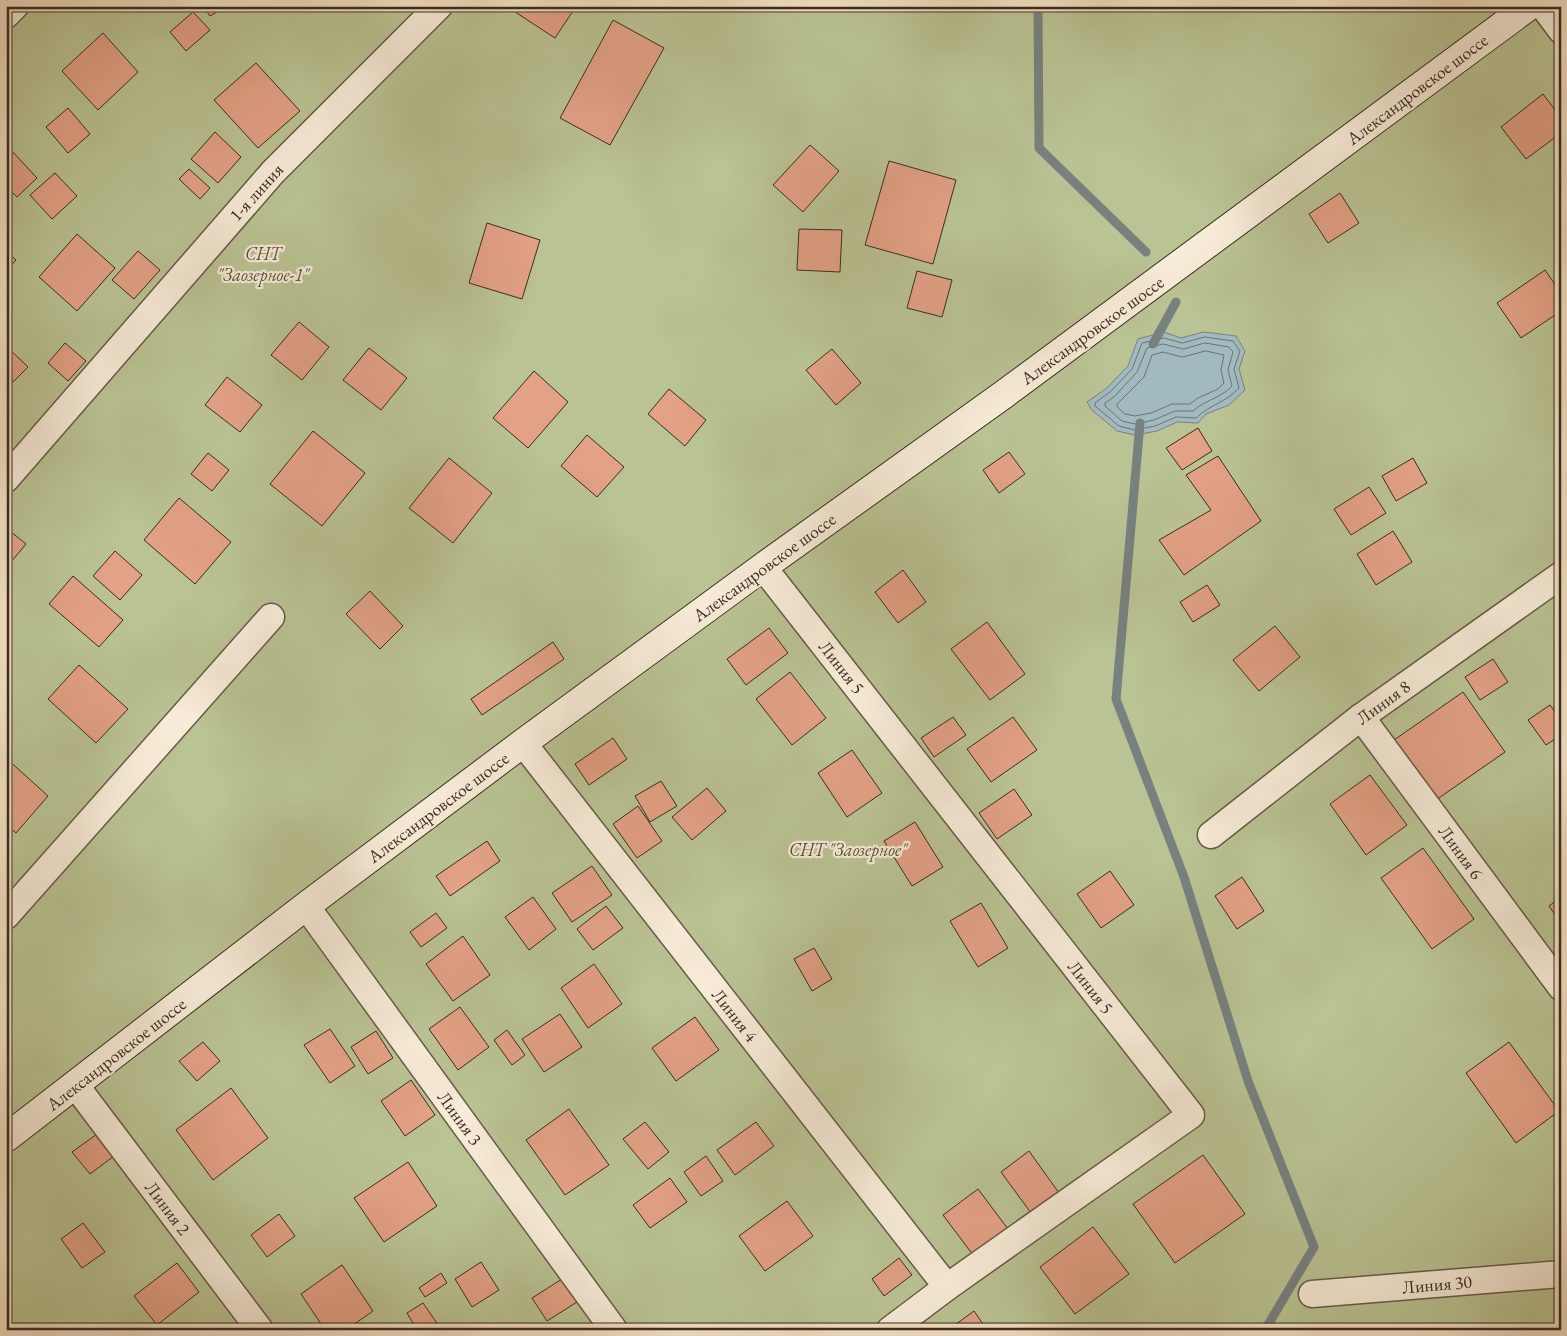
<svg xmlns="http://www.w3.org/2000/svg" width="1567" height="1336" font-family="'EB Garamond',serif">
	<rect width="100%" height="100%" fill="#f2e1c3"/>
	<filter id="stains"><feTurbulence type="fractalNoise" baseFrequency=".004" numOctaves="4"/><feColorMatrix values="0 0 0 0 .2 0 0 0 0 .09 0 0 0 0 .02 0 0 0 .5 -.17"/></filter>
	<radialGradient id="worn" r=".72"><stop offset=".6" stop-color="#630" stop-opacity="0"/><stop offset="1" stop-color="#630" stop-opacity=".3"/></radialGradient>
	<!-- green -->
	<rect fill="#bac394" stroke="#7a785a" x="6" y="6" width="1555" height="1324"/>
	<!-- water -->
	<polygon fill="#a1babf" stroke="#788180" points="1164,332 1181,338 1204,332 1236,336 1245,351 1239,369 1245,390 1229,405 1206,414 1198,423 1177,422 1157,431 1135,435 1117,431 1092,410 1087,402 1107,388 1128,366 1138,339"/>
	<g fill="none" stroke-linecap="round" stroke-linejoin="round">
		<!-- shore -->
		<g stroke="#6e7370" stroke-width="1">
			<path d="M1205,337L1233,341L1240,351L1234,369L1239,388C1227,402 1209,405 1196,418L1176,417L1155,426L1135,430L1119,426L1095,406V403L1110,392L1132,369L1142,343L1164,338L1182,343Z"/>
			<path d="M1205,343L1229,347L1233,352L1228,370L1232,386C1221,398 1205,400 1193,411H1175L1154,420L1135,424L1122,421L1105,406V403L1115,396L1137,372L1147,348L1163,344L1183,349Z"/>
			<polygon points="1206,351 1224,355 1221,370 1224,383 1218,389 1198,398 1190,404 1172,404 1151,413 1135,416 1125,414 1117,407 1117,404 1144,377 1152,355 1163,352 1182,357"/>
		</g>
		<!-- stream -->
		<g stroke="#788180" stroke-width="9">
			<polyline points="1038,6 1039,148 1146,252"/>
			<polyline points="1153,344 1176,302"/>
			<polyline points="1140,423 1116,699 1184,877 1248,1081 1314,1247 1265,1330"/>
		</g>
	</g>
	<!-- building -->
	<g fill="#e3a186" stroke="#3b2c21">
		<polygon points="203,6 227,6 210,16"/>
		<polygon points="506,6 566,6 573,11 555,38"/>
		<polygon points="193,12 210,30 186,51 170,32"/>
		<polygon points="613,20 664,48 610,145 560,118"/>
		<polygon points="103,33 138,72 98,110 62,71"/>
		<polygon points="256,63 300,111 258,148 214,100"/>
		<polygon points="1543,94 1561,118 1561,133 1526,159 1501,127"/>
		<polygon points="68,108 90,134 68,153 46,127"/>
		<polygon points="215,132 241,157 218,183 191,159"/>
		<polygon points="810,145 839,171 803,212 773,185"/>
		<polygon points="11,150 37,178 17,197 6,186 6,154"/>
		<polygon points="889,161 956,180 933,264 865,245"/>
		<polygon points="189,169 210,188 200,199 179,179"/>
		<polygon points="55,173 77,196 52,219 30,195"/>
		<polygon points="1340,193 1359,223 1328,243 1309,214"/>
		<polygon points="487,223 540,240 522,299 469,283"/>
		<polygon points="799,229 842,230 840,272 797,270"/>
		<polygon points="77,234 115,268 77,311 39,277"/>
		<polygon points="6,251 16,260 6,271"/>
		<polygon points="138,251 160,270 134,299 112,280"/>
		<polygon points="1545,270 1561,293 1561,311 1521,338 1497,303"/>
		<polygon points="917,271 952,280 942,317 907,308"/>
		<polygon points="299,322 329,347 302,380 271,355"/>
		<polygon points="65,343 86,361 68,381 48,363"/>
		<polygon points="6,346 28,367 6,389"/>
		<polygon points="369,348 407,378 381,410 343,380"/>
		<polygon points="832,349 861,383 836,405 806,370"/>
		<polygon points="534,371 568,402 528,448 493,418"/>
		<polygon points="227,377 262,405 240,432 205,405"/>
		<polygon points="669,389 706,420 685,446 648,414"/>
		<polygon points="1198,428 1212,451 1182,470 1166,448"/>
		<polygon points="313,431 365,473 322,526 270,484"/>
		<polygon points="587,435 624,467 597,497 561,466"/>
		<polygon points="1009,452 1025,474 999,493 983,470"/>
		<polygon points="208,453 229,470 212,491 191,474"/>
		<polygon points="1218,456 1261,521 1184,575 1159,540 1211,510 1186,475"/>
		<polygon points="449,458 492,493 453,543 409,508"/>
		<polygon points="1413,458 1427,483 1396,501 1382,476"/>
		<polygon points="1369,487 1386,513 1351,535 1334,509"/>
		<polygon points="179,498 231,542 195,584 144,540"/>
		<polygon points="10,531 26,544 6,568 6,536"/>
		<polygon points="1393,531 1412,562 1376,585 1357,554"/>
		<polygon points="115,551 142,575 120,600 93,576"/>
		<polygon points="903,570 926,602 898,623 875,592"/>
		<polygon points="73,576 123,620 99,647 49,604"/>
		<polygon points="1207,585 1220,605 1193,622 1180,602"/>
		<polygon points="370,591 403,626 380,649 346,614"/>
		<polygon points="987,622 1025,674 990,700 951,649"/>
		<polygon points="1275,626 1300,657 1259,691 1233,660"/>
		<polygon points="769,628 788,653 746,685 727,659"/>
		<polygon points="553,642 564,659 482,715 471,699"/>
		<polygon points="1493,659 1508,682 1480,700 1465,677"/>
		<polygon points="79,665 128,709 96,743 48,699"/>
		<polygon points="790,672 826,718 792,745 756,699"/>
		<polygon points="1463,692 1505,752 1436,800 1394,740"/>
		<polygon points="1550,705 1561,720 1561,735 1546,745 1528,720"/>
		<polygon points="953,717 966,735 934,757 921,738"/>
		<polygon points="1013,717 1037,750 991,782 967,749"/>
		<polygon points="613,738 627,759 589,785 575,764"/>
		<polygon points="852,750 882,793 847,817 818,773"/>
		<polygon points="6,758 48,796 16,833 6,824"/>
		<polygon points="1370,775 1407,825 1366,855 1330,804"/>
		<polygon points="661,781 677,806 650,822 635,796"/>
		<polygon points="707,788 726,811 692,840 672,817"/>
		<polygon points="1014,789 1032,815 997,839 979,813"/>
		<polygon points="638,806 662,841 637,858 613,824"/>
		<polygon points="915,822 943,867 912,886 884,841"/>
		<polygon points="487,841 500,861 450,896 436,876"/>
		<polygon points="1423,848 1474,919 1432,949 1381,878"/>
		<polygon points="592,866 612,895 572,922 552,893"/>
		<polygon points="1110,871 1134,905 1101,928 1077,894"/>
		<polygon points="1242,877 1264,911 1237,929 1215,896"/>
		<polygon points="533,897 556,929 529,950 505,917"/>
		<polygon points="1561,897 1561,923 1549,906"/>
		<polygon points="981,903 1008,948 978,967 950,921"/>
		<polygon points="606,906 623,928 593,950 577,929"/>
		<polygon points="436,913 447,928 421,947 410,932"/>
		<polygon points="463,936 490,975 453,1001 426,964"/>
		<polygon points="814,948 832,979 812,991 794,959"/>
		<polygon points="594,964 622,1004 588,1028 561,988"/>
		<polygon points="460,1007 489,1047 458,1070 429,1029"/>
		<polygon points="560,1014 582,1047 544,1072 522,1039"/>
		<polygon points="695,1017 719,1050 676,1081 652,1048"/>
		<polygon points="330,1029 355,1066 330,1083 304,1045"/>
		<polygon points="507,1030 525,1055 512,1065 494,1040"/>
		<polygon points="376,1031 393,1058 368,1074 351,1047"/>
		<polygon points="203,1042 220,1061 197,1081 179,1061"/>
		<polygon points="1509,1042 1559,1111 1516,1143 1466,1073"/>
		<polygon points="411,1080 435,1115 405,1136 381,1101"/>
		<polygon points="231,1088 268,1138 213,1180 176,1130"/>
		<polygon points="569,1109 609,1165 565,1195 526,1140"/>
		<polygon points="645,1122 669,1152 648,1169 623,1139"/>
		<polygon points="756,1122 774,1146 735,1175 717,1150"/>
		<polygon points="97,1134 114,1156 90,1174 72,1152"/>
		<polygon points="1029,1151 1059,1193 1031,1213 1001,1172"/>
		<polygon points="1203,1155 1245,1214 1175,1263 1133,1204"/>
		<polygon points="706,1156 723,1181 701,1196 684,1172"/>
		<polygon points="408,1162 437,1206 384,1242 354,1198"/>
		<polygon points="670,1178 687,1202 650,1228 633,1205"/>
		<polygon points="978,1189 1008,1229 973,1255 943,1215"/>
		<polygon points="787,1201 813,1236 765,1271 739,1236"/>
		<polygon points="279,1214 295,1236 267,1257 251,1235"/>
		<polygon points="83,1223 105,1252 82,1268 61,1239"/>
		<polygon points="1093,1227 1129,1274 1075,1314 1040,1267"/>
		<polygon points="899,1258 912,1275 884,1296 872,1279"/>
		<polygon points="481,1262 499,1290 472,1307 455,1279"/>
		<polygon points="177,1263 199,1292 157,1325 134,1296"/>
		<polygon points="342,1265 373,1311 346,1330 325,1330 301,1294"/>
		<polygon points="441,1273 447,1283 425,1297 419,1288"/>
		<polygon points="562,1279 577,1302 547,1321 532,1298"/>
		<polygon points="423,1303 441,1329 440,1330 417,1330 407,1313"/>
		<polygon points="974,1311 987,1330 948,1330"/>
	</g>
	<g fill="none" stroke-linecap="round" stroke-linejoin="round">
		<defs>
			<g id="street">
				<polyline points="1543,6 1561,30"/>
				<polyline points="6,15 15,6"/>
				<polyline points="6,479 273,172 439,6"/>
				<polyline points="763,567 1191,1115 947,1287 890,1330"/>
				<polyline points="1361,717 1561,987"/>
				<polyline points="523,743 947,1287"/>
				<polyline points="1211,835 1361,717 1561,575"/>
				<polyline points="306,906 614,1330"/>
				<polyline points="6,916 271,617"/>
				<polyline points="76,1086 260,1330"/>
				<polyline points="1312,1294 1561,1274"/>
			</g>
			<polyline id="secondary" points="6,1138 306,906 523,743 763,567 1003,395 1529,6"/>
		</defs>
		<!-- street casing -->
		<use href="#street" stroke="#69594a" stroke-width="29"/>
		<!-- secondary casing -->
		<use href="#secondary" stroke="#3b2c21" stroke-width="30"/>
		<!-- street -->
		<use href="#street" stroke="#f7ecd8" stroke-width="26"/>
		<!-- secondary -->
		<use href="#secondary" stroke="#f7ecd8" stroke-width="28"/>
	</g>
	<g text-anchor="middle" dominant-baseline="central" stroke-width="4.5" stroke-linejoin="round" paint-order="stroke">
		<!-- street labels -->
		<g font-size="18" fill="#3b2c21" stroke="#f7ecd8">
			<text transform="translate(1417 89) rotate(-37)">Александровское шоссе</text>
			<text transform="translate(256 192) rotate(-48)">1-я линия</text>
			<text transform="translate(1092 330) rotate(-36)">Александровское шоссе</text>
			<text transform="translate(764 567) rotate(-36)">Александровское шоссе</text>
			<text transform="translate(842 667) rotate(52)">Линия 5</text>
			<text transform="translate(1383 702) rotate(-36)">Линия 8</text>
			<text transform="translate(438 807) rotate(-37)">Александровское шоссе</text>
			<text transform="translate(1461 852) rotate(54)">Линия 6</text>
			<text transform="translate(1091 987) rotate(52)">Линия 5</text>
			<text transform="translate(735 1015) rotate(52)">Линия 4</text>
			<text transform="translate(116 1054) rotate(-38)">Александровское шоссе</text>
			<text transform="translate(460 1118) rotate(54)">Линия 3</text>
			<text transform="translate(168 1208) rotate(53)">Линия 2</text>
			<text transform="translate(1437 1284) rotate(-5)">Линия 30</text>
		</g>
		<!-- park labels -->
		<g font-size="18" font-style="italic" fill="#5b523e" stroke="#f7ecd8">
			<text x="263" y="253">СНТ<tspan x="263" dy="21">"Заозерное-1"</tspan></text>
			<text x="848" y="849">СНТ "Заозерное"</text>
		</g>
	</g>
	<!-- margin -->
	<rect width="1567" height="1336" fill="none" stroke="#f2e1c3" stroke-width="25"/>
	<rect x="8" y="8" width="1552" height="1321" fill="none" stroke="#3b2c21" stroke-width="2.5"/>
	<rect x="12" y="12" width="1542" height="1311" fill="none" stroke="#3b2c21"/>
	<rect width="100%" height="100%" filter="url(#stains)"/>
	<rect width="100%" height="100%" fill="url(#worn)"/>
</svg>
